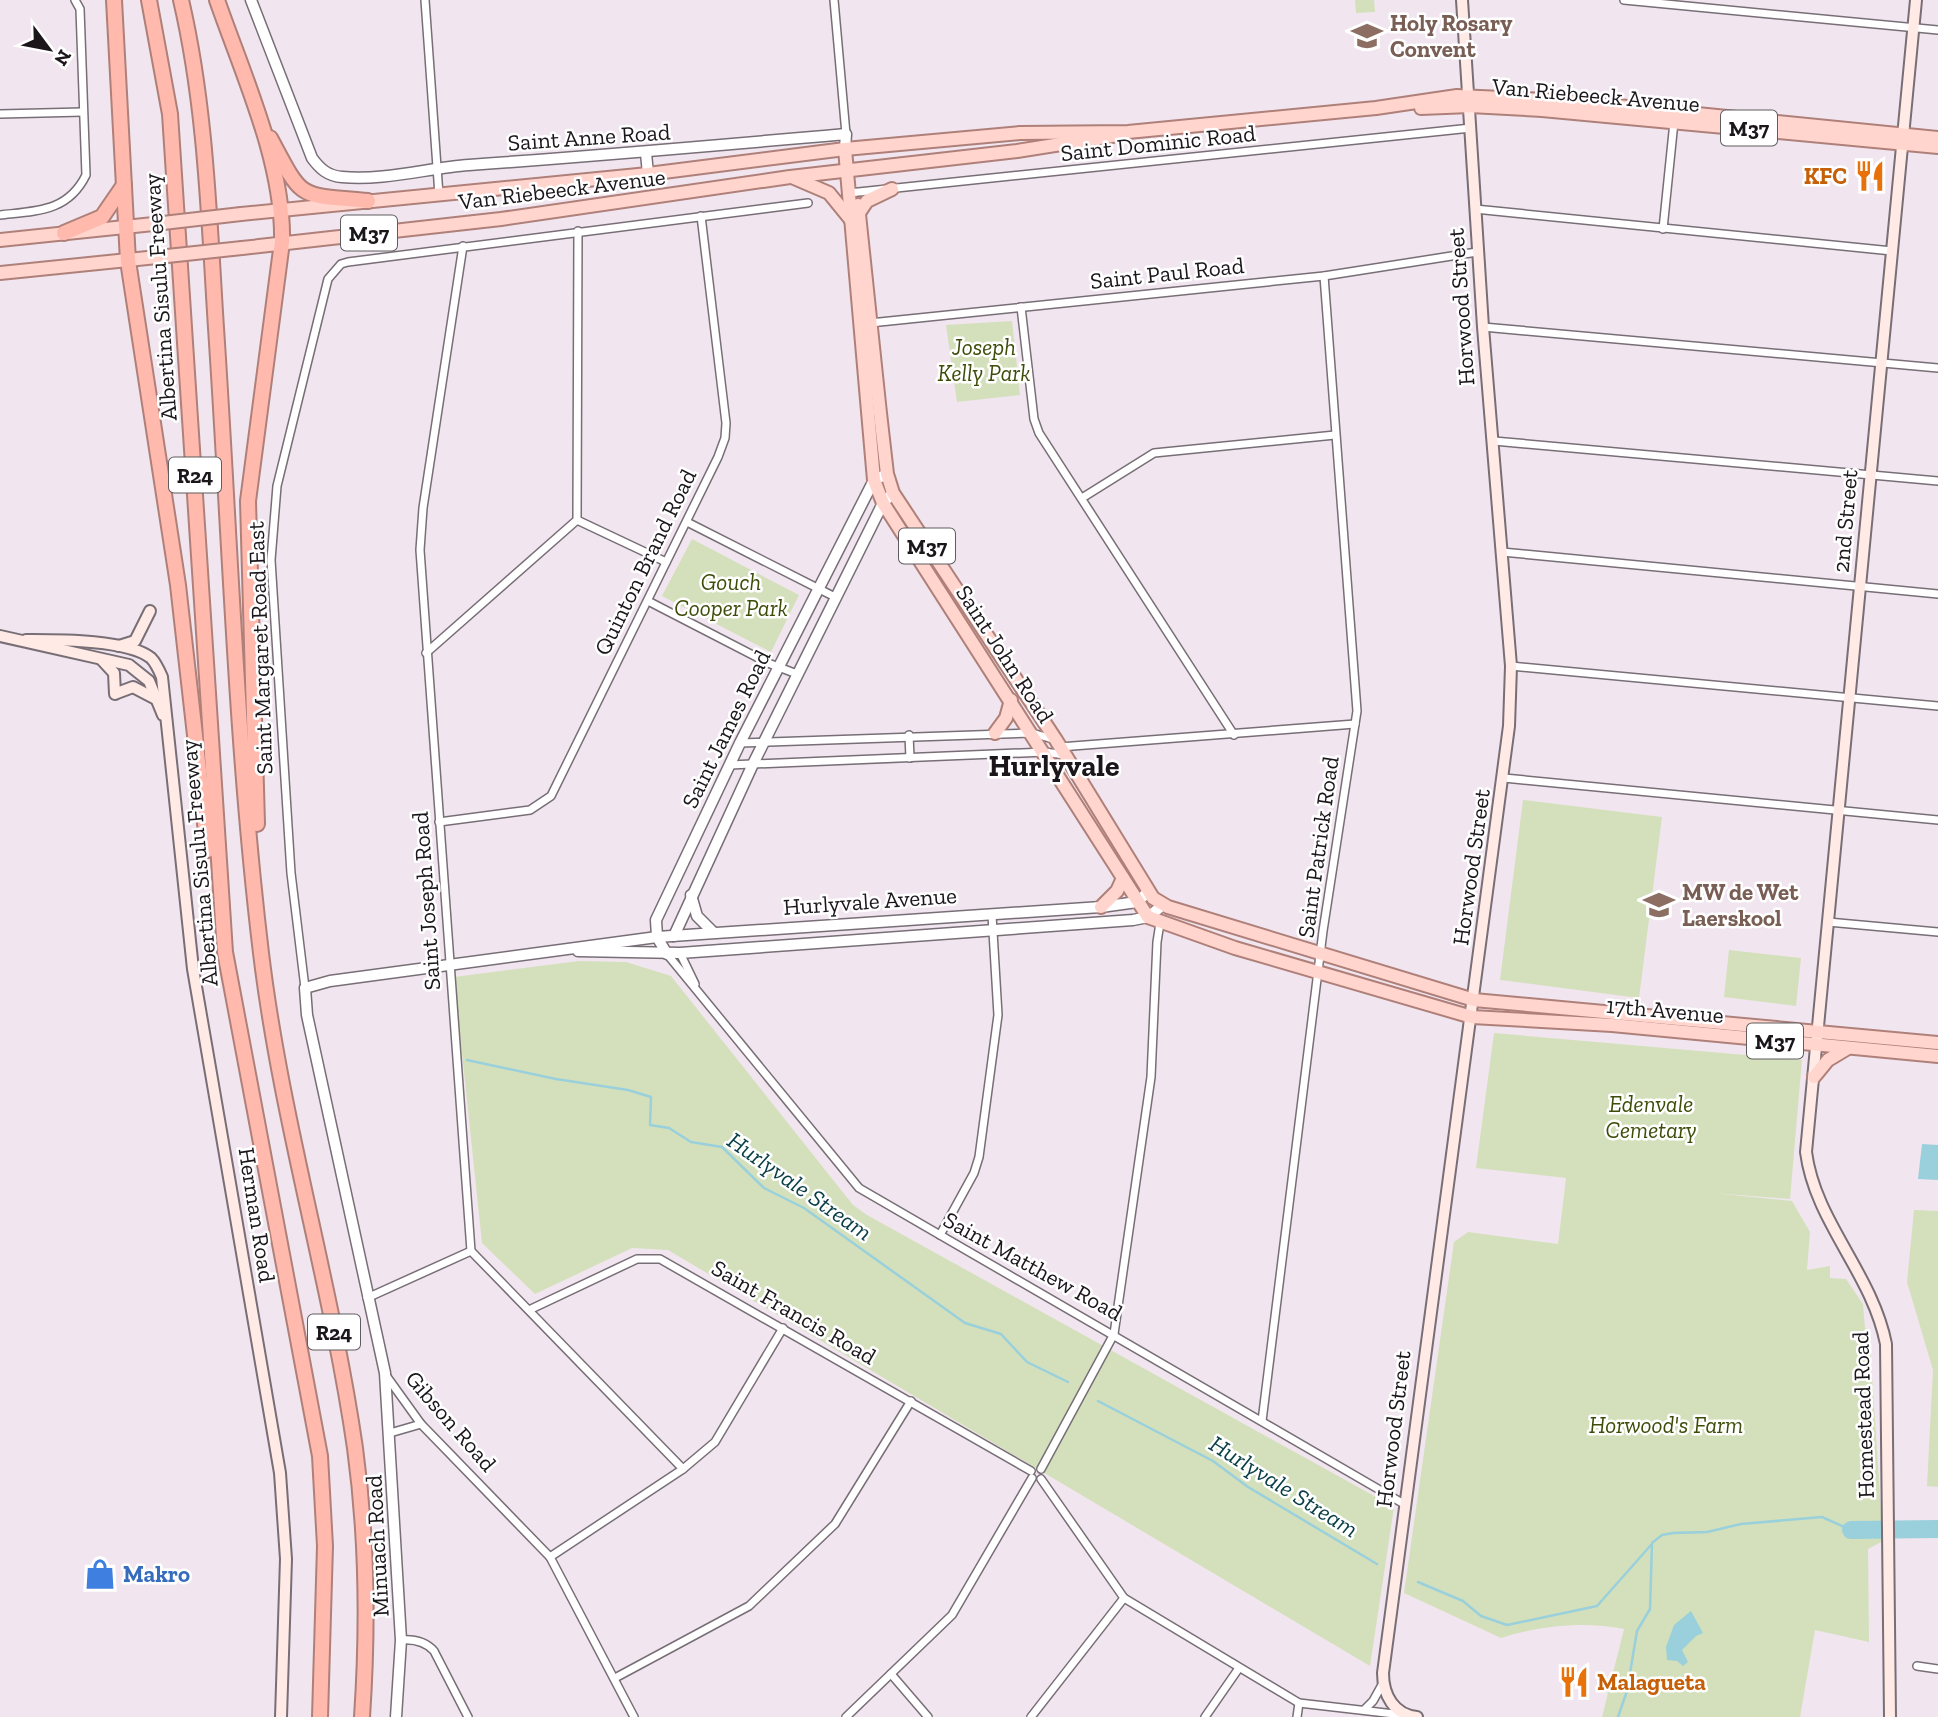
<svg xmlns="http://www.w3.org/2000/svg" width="1938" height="1717" font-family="'Zilla Slab',serif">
	<rect width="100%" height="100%" fill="#f1e6ef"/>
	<!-- green -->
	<g fill="#d4e0bb">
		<polygon points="1355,0 1374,0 1375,12 1356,13"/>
		<polygon points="1012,321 1020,395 957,402 946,325"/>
		<polygon points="692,539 799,595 771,652 662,596"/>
		<polygon points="1523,800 1662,817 1639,998 1500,980"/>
		<polygon points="1729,950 1801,958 1796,1006 1724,997"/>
		<polygon points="579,961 626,962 671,976 853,1205 867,1215 1394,1507 1370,1666 668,1250 632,1248 535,1294 482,1243 454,977"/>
		<path d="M1494,1033L1802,1060L1790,1199L1712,1193L1792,1201L1810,1232L1807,1270L1830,1266V1278L1846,1279L1863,1304L1865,1328L1869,1330L1883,1541L1868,1549L1869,1642L1815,1630L1800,1717H1602L1624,1629C1584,1621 1539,1626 1501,1638L1404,1593L1454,1242L1468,1232L1558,1244L1566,1178L1476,1168Z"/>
		<polygon points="1914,1210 1938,1211 1938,1487 1927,1486 1933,1370 1907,1282"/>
	</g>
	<!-- water -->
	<g fill="#99d0dc">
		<polygon points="1922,1144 1938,1145 1938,1180 1918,1179"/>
		<polygon points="1691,1611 1703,1633 1696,1636 1682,1650 1688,1662 1683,1666 1677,1661 1667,1660 1666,1647 1674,1625"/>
	</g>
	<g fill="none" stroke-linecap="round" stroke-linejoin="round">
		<!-- stream -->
		<g stroke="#99d0dc" stroke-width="2.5">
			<polyline points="467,1060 556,1079 628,1090 651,1097 650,1125 669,1128 691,1142 722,1147 764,1188 804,1208 965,1323 1001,1334 1027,1362 1068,1382"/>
			<polyline points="1098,1401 1213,1461 1248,1487 1377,1564"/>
			<polyline points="1418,1582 1463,1601 1481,1616 1507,1625 1597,1606 1651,1545"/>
			<polyline points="1618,1717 1627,1691 1637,1631 1650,1609 1652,1543 1662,1535 1673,1533 1707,1532 1741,1524 1822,1517 1851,1530"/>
		</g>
		<!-- river -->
		<polyline stroke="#99d0dc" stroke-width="18" points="1851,1530 1938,1529"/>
		<defs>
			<g id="minor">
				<polyline points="425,0 439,195"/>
				<polyline points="834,0 846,134"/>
				<polyline points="1624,0 1938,30"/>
				<polyline points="0,114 83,112"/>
				<polyline points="849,193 1471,128"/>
				<polyline points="1475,209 1892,251"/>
				<path d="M0,215C36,211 68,212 86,175L80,9L75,0"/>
				<polyline points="1663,229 1674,122"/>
				<polyline points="463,246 423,508 420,550 471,1251 683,1469"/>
				<polyline points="1021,307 1034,419 1039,433 1234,735"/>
				<polyline points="870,323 1324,276 1477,252"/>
				<polyline points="1483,327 1938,368"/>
				<polyline points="1494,441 1938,481"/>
				<polyline points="1082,498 1154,453 1335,435"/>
				<polyline points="577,520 666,562"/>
				<polyline points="687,522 835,597"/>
				<polyline points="1502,552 1938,594"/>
				<polyline points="648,601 768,663 797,674"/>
				<polyline points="426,653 577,520 578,231"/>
				<polyline points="1511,666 1938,706"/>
				<polyline points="909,735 910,758"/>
				<polyline points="740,743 1032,733 1056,740"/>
				<polyline points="1060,747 1355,724"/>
				<polyline points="729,765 1045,752 1064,755"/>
				<polyline points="1504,778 1938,820"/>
				<polyline points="439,822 530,810 551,796 718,457 725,438 726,423 701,216"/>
				<polyline points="1828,922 1938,932"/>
				<polyline points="680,953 695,984"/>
				<polyline points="667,954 859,1188 1404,1504"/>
				<polyline points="305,988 291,873 271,560 277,486 328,279 341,264 348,262 808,203"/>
				<polyline points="940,1235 974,1173 979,1157 998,1015 992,915"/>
				<polyline points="367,1298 471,1251"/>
				<polyline points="529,1310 637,1259 660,1259 1031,1471"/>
				<polyline points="385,1374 421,1424 550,1557 634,1717"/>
				<polyline points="1262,1421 1323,931 1357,711 1324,276"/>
				<polyline points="390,1433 421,1424"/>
				<polyline points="1041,1469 1114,1334 1151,1077 1157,942 1160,923"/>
				<polyline points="1041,1479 1124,1598 1299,1703 1403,1715"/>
				<polyline points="550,1557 683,1469 715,1442 783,1328"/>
				<path d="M401,1640C414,1639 425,1641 434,1651L468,1717"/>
				<polyline points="1917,1666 1938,1669"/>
				<polyline points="891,1674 928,1717"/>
				<polyline points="615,1678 749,1606 835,1524 911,1401"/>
				<polyline points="1364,1710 1373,1701 1383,1683"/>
				<polyline points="846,1717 952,1615 1032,1478"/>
				<polyline points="1031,1717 1124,1598"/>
				<polyline points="1205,1717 1239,1668"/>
				<polyline points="1297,1717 1299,1703"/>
			</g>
			<g id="tertiary">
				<path d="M251,0L312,158C320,169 328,176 342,177C384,181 428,168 469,165C595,156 721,145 846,134L845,149"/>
				<polyline points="646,153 648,174"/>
				<polyline points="691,895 697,916 713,932"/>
				<polyline points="674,936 753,764 883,503 893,493"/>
				<polyline points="578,951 680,953 1133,920 1148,917 1163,905"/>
				<polyline points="667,954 657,937 656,920 740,743 874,480 887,474"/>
				<polyline points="396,1717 401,1640 385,1373 307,1015 305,988 330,981 657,937 1101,907 1137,902 1148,892"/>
			</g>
			<g id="secondary">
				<polyline points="0,636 129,665 149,681 163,715"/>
				<path d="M26,640C55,640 128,639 151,658C156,663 159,670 162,677L193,969L280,1473L286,1559L281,1717"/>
				<polyline points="119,646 135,641 150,611"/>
				<polyline points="102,660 114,673 115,694"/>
				<polyline points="117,693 133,687 156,699"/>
				<path d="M1417,1717C1394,1715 1383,1695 1383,1673L1509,726L1511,666L1483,327L1462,0"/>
				<path d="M1890,1717L1886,1344C1872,1273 1815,1222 1806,1152L1916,0"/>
			</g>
			<g id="primary">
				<polyline points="1421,108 1470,106 1542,110 1938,147"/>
				<polyline points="845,149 874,480 883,503 1148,917 1235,948 1472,1017 1612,1025 1938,1056"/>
				<polyline points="794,178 829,193 851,220"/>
				<polyline points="858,205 880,413 887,474 893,493 1056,740 1153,898 1168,907 1474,1000 1938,1043"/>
				<polyline points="859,213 867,201 892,189"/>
				<polyline points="241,214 648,174 845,149 1020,133 1128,132 1376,108 1457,96 1568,101 1938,138"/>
				<polyline points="0,240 163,223"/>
				<polyline points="242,248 501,219 790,177 1017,151 1118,135"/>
				<polyline points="0,273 167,256"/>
				<polyline points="995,733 1006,718 1011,700"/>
				<polyline points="1101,907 1117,891 1123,878"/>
				<polyline points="1814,1077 1828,1060 1848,1048"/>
			</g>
			<g id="motorway">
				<polyline points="114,0 128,261 178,585 208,850"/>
				<polyline points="149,0 170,114 225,952 320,1456 325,1546 320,1717"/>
				<path d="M181,0C206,107 209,219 216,328C230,536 236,746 261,953C281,1120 331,1282 355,1448C367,1536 368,1628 362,1717"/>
				<path d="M217,0C243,75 284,163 282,242L248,501L257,824"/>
				<path d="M270,138C304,202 297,194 368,201"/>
				<polyline points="64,233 102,217 124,185"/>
			</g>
		</defs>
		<!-- minor casing -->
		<use href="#minor" stroke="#776e76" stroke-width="10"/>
		<!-- tertiary casing -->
		<use href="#tertiary" stroke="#776e76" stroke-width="13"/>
		<!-- secondary casing -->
		<use href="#secondary" stroke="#776e76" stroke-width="14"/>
		<!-- primary casing -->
		<use href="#primary" stroke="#af807a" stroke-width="16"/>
		<!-- motorway casing -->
		<use href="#motorway" stroke="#af807a" stroke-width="18"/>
		<!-- minor -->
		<use href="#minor" stroke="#fff" stroke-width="7"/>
		<!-- tertiary -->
		<use href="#tertiary" stroke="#fff" stroke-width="10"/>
		<!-- secondary -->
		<use href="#secondary" stroke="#ffeae6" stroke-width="10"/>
		<!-- primary -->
		<use href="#primary" stroke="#ffd5ce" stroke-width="12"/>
		<!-- motorway -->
		<use href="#motorway" stroke="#ffb9ad" stroke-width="14"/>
		<defs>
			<g id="primary-bridge">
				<polyline points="163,223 241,214"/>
				<polyline points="167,256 242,248"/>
			</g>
		</defs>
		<!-- primary-bridge casing -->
		<use href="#primary-bridge" stroke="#af807a" stroke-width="16" stroke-linecap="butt"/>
		<!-- primary-bridge -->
		<use href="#primary-bridge" stroke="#ffd5ce" stroke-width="12"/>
	</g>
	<!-- icons -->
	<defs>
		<symbol id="school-bare" viewBox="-9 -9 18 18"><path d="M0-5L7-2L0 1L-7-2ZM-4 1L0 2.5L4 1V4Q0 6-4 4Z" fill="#8d6e63" stroke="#fff" stroke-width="2.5" paint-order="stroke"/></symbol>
		<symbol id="restaurant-bare" viewBox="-9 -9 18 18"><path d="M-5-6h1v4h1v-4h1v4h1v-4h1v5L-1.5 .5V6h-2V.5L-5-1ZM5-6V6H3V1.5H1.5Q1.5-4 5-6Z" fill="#e8710a" stroke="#fff" stroke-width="2.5" paint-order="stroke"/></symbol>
		<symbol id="shop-bare" viewBox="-9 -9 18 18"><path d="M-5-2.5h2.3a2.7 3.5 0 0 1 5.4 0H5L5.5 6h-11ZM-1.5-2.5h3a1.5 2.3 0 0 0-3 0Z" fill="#3f7fe0" stroke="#fff" stroke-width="2.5" paint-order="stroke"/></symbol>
	</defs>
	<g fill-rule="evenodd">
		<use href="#school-bare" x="1345" y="14" width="44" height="44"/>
		<use href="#restaurant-bare" x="1848" y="154" width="44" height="44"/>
		<use href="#school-bare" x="1637" y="883" width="44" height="44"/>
		<use href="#shop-bare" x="78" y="1552" width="44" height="44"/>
		<use href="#restaurant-bare" x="1552" y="1660" width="44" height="44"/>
	</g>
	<g text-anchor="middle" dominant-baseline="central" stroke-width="5" stroke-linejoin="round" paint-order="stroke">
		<!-- shield labels -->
		<g fill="#fff" stroke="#5f5c5f" stroke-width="2">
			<rect x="1721" y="110.5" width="56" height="35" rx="5"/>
			<rect x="341" y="215.5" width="56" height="35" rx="5"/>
			<rect x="169" y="457.5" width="52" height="35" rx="5"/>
			<rect x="899" y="528.5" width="56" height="35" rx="5"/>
			<rect x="1747" y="1023.5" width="56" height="35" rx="5"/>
			<rect x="308" y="1314.5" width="52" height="35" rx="5"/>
		</g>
		<g font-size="21" font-weight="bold" fill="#1a161a">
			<text x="1749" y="128">M37</text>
			<text x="369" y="233">M37</text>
			<text x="195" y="475">R24</text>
			<text x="927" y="546">M37</text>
			<text x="1775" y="1041">M37</text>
			<text x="334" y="1332">R24</text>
		</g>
		<!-- education labels -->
		<g font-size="23" font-weight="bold" fill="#785e54" stroke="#fff" text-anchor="start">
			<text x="1390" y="23">Holy Rosary<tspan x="1390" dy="26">Convent</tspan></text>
			<text x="1682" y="892">MW de Wet<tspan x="1682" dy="26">Laerskool</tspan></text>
		</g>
		<!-- street labels -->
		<g font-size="23" fill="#1a161a" stroke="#fff">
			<text transform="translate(1596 95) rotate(5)">Van Riebeeck Avenue</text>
			<text transform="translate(589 137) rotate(-4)">Saint Anne Road</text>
			<text transform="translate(1158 143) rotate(-6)">Saint Dominic Road</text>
			<text transform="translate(562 189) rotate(-7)">Van Riebeeck Avenue</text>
			<text transform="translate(1167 273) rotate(-6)">Saint Paul Road</text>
			<text transform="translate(160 297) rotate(-94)">Albertina Sisulu Freeway</text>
			<text transform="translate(1461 307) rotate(-94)">Horwood Street</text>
			<text transform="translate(1845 521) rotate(-85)">2nd Street</text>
			<text transform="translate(645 562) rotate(-64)">Quinton Brand Road</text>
			<text transform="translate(260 648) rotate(-92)">Saint Margaret Road East</text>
			<text transform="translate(1005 654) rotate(57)">Saint John Road</text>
			<text transform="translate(726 729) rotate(-64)">Saint James Road</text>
			<text transform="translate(1318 847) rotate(-82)">Saint Patrick Road</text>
			<text transform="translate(199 863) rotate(-95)">Albertina Sisulu Freeway</text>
			<text transform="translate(1471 867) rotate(-82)">Horwood Street</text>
			<text transform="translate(426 901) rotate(-94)">Saint Joseph Road</text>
			<text transform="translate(870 901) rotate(-4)">Hurlyvale Avenue</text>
			<text transform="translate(1665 1010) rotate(5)">17th Avenue</text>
			<text transform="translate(257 1215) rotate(81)">Herman Road</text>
			<text transform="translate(1033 1266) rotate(29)">Saint Matthew Road</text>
			<text transform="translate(794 1312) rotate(30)">Saint Francis Road</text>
			<text transform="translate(1863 1415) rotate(-92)">Homestead Road</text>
			<text transform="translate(451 1421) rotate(49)">Gibson Road</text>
			<text transform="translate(1393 1429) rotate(-83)">Horwood Street</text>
			<text transform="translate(377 1546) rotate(-93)">Minuach Road</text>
		</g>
		<!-- food labels -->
		<g font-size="23" font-weight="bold" fill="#c56008" stroke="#fff" text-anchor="end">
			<text x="1847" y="176">KFC</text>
			<text x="1597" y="1682" text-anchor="start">Malagueta</text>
		</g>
		<!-- park labels -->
		<g font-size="23" font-style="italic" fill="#3e4c09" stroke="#fff">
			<text x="984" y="347">Joseph<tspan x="984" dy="26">Kelly Park</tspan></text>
			<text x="731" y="582">Gouch<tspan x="731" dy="26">Cooper Park</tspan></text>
			<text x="1651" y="1104">Edenvale<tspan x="1651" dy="26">Cemetary</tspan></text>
			<text x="1666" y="1425">Horwood's Farm</text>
		</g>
		<!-- shop labels -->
		<g font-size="23" font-weight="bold" fill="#366cbe" stroke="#fff" text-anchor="start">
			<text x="123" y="1574">Makro</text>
		</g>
		<!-- water labels -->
		<g font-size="24" font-style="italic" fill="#093d46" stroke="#fff">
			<text transform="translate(800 1186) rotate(35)">Hurlyvale Stream</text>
			<text transform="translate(1284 1486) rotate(32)">Hurlyvale Stream</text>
		</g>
		<!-- district labels -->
		<g font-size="30" font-weight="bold" fill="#1a161a" stroke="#fff">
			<text x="1054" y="766">Hurlyvale</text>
		</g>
	</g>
	<!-- north arrow -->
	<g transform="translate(49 49) rotate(122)" stroke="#ffffff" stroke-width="5" paint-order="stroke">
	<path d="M0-5L12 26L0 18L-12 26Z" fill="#1a161a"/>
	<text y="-10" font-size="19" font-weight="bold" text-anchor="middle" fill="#1a161a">N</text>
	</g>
</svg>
